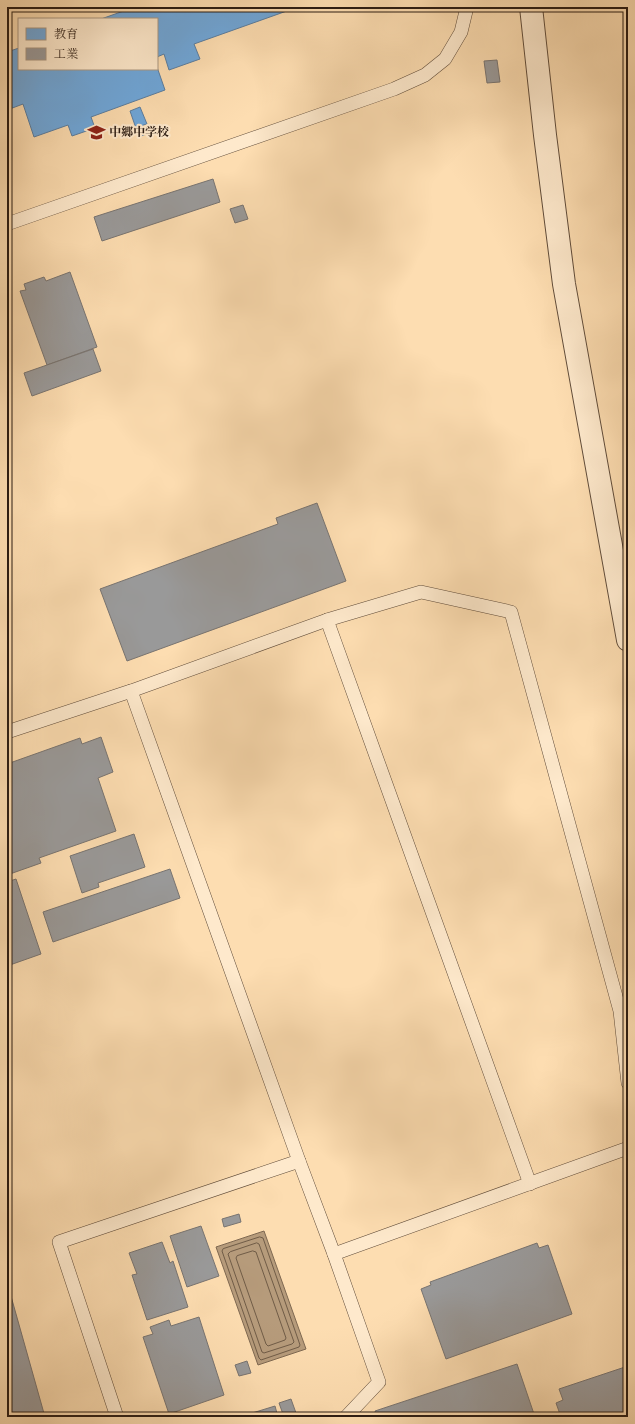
<svg xmlns="http://www.w3.org/2000/svg" width="635" height="1424" font-family="'IM FELL English','Noto Serif JP',serif">
	<rect width="100%" height="100%" fill="#fdddb1"/>
	<filter id="stains"><feTurbulence type="fractalNoise" baseFrequency=".005" numOctaves="4"/><feColorMatrix values="0 0 0 0 .2 0 0 0 0 .09 0 0 0 0 .02 0 0 0 .5 -.17"/></filter>
	<radialGradient id="worn" r=".72"><stop offset=".6" stop-color="#630" stop-opacity="0"/><stop offset="1" stop-color="#630" stop-opacity=".3"/></radialGradient>
	<!-- water -->
	<polygon fill="#b69b7b" stroke="#7e6851" points="264,1231 306,1349 258,1365 216,1247"/>
	<!-- schools -->
	<g fill="#6fa8dc" stroke="#5b7ea0">
		<polygon points="135,7 298,7 194,44 200,59 169,70 164,54 157,57 157,19 101,19"/>
		<polygon points="19,48 19,69 157,69 157,67 165,90 91,117 95,128 72,136 68,125 34,137 23,104 7,110 7,52"/>
		<polygon points="140,107 147,124 143,125 146,134 139,137 130,111"/>
	</g>
	<!-- industry -->
	<g fill="#999" stroke="#787471">
		<polygon points="497,60 500,82 487,83 484,61"/>
		<polygon points="213,179 220,202 102,241 94,217"/>
		<polygon points="243,205 248,219 235,223 230,209"/>
		<polygon points="70,272 97,347 47,365 20,291 26,290 24,284 44,277 46,281"/>
		<polygon points="93,349 101,371 32,396 24,373"/>
		<polygon points="317,503 346,581 127,661 100,589 278,524 276,518"/>
		<polygon points="101,737 113,772 98,778 116,831 39,858 41,863 7,875 7,764 80,738 82,744"/>
		<polygon points="134,834 145,867 98,883 99,887 82,893 70,856"/>
		<polygon points="170,869 180,898 53,942 43,912"/>
		<polygon points="16,879 41,954 7,966 7,882"/>
		<polygon points="239,1214 241,1222 224,1227 222,1219"/>
		<polygon points="201,1226 219,1276 187,1287 170,1236"/>
		<polygon points="162,1242 170,1263 173,1261 188,1307 147,1320 132,1275 137,1274 129,1253"/>
		<polygon points="537,1243 539,1248 548,1245 572,1314 446,1359 421,1289 431,1285 430,1282"/>
		<polygon points="7,1282 45,1417 7,1417"/>
		<polygon points="199,1317 224,1395 169,1414 143,1337 153,1334 150,1327 169,1320 171,1326"/>
		<polygon points="247,1361 251,1373 239,1376 235,1365"/>
		<polygon points="517,1364 535,1417 377,1417 375,1411"/>
		<polygon points="628,1366 628,1417 561,1417 556,1403 563,1400 559,1389"/>
		<polygon points="291,1399 296,1413 284,1417 279,1403"/>
		<polygon points="275,1406 278,1417 250,1417 249,1414"/>
	</g>
	<g fill="none" stroke-linecap="round" stroke-linejoin="round">
		<!-- shore -->
		<g stroke="#705c47" stroke-width="1">
			<polygon points="260,1237 263,1238 300,1345 299,1347 261,1360 259,1358 222,1251 223,1249"/>
			<polygon points="257,1243 259,1244 294,1342 292,1344 264,1353 262,1352 228,1254 230,1252"/>
			<polygon points="253,1251 256,1252 286,1338 285,1340 268,1346 266,1344 236,1258 237,1256"/>
		</g>
		<defs>
			<g id="lane">
				<polyline points="7,224 394,89 425,75 445,59 461,32 467,7"/>
				<polyline points="327,620 530,1184"/>
				<polyline points="131,691 299,1161 334,1254 379,1382 346,1417"/>
				<polyline points="7,732 131,691 327,620 421,592 511,612 620,1011 628,1083"/>
				<polyline points="334,1254 628,1148"/>
				<polyline points="117,1417 59,1242 299,1161"/>
			</g>
			<polyline id="street" points="531,7 545,135 564,284 628,640"/>
		</defs>
		<!-- lane casing -->
		<use href="#lane" stroke="#604c3a" stroke-width="14"/>
		<!-- street casing -->
		<use href="#street" stroke="#604c3a" stroke-width="24"/>
		<!-- lane -->
		<use href="#lane" stroke="#fee9cc" stroke-width="13"/>
		<!-- street -->
		<use href="#street" stroke="#fee9cc" stroke-width="22"/>
	</g>
	<!-- icons -->
	<defs>
		<symbol id="school-bare" viewBox="-9 -9 18 18"><path d="M0-5L7-2L0 1L-7-2ZM-4 1L0 2.5L4 1V4Q0 6-4 4Z" fill="#8f2418" stroke="#fee9cc" stroke-width="2.5" paint-order="stroke"/></symbol>
	</defs>
	<g fill-rule="evenodd">
		<use href="#school-bare" x="84" y="120" width="25" height="25"/>
	</g>
	<g text-anchor="middle" dominant-baseline="central" stroke-width="4" stroke-linejoin="round" paint-order="stroke">
		<!-- poi labels -->
		<g font-size="12" font-weight="bold" fill="#2b1c13" stroke="#fee9cc" text-anchor="start">
			<text x="109" y="132">中郷中学校</text>
		</g>
	</g>
	<!-- margin -->
	<rect width="635" height="1424" fill="none" stroke="#fdddb1" stroke-width="24"/>
	<rect x="8" y="8" width="619" height="1408" fill="none" stroke="#2b1c13" stroke-width="2"/>
	<rect x="12" y="12" width="611" height="1400" fill="none" stroke="#2b1c13"/>
	<!-- legend -->
	<rect x="18" y="18" width="140" height="52" fill="#fee9cc" stroke="#aa9782"/>
	<rect x="26" y="28" width="20" height="12" fill="#6fa8dc" stroke="#aa9782"/>
	<text x="54" y="38" font-size="12" fill="#2b1c13">教育</text>
	<rect x="26" y="48" width="20" height="12" fill="#999999" stroke="#aa9782"/>
	<text x="54" y="58" font-size="12" fill="#2b1c13">工業</text>
	<rect width="100%" height="100%" filter="url(#stains)"/>
	<rect width="100%" height="100%" fill="url(#worn)"/>
</svg>
